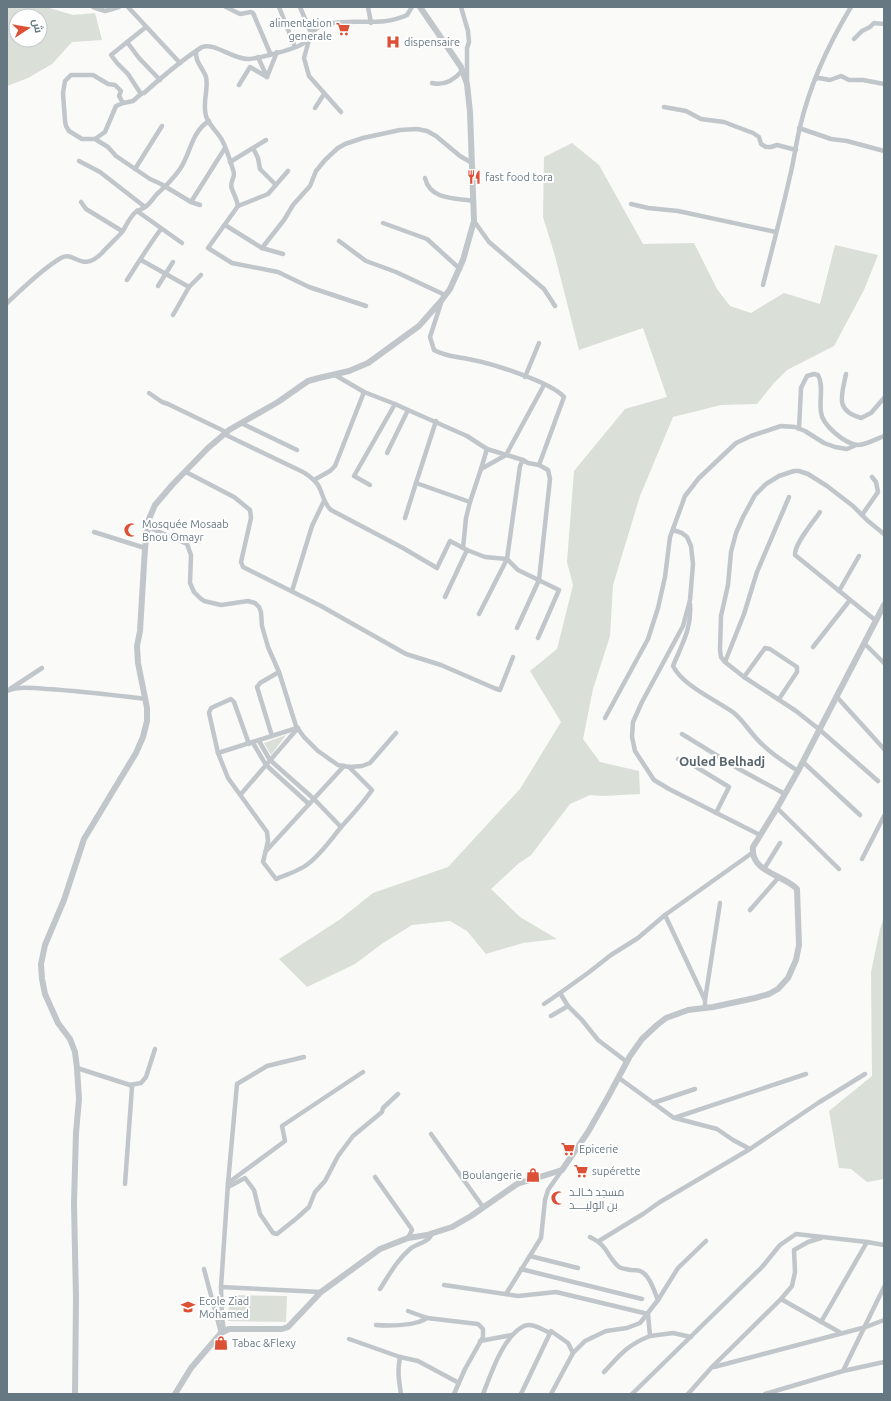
<svg xmlns="http://www.w3.org/2000/svg" width="891" height="1401" font-family="Ubuntu,Cairo,sans-serif">
	<rect width="100%" height="100%" fill="#fafaf8"/>
	<!-- green -->
	<g fill="#dadfd7" fill-rule="evenodd">
		<path d="M7,7H46L73,15L95,13L102,40L72,42L52,64L28,78L7,86ZM16,16H40V40H16Z"/>
		<polygon points="572,143 599,165 643,244 694,243 717,289 730,306 751,313 784,293 820,304 835,245 878,255 864,290 834,346 787,370 774,383 757,404 721,405 673,417 640,496 613,585 610,636 593,689 583,739 600,762 639,771 640,794 603,796 590,795 570,804 531,855 518,864 491,889 520,917 557,939 523,943 486,954 467,931 450,921 412,925 383,943 355,964 307,987 279,959 339,920 373,893 448,867 520,789 561,722 530,671 557,649 573,585 567,562 574,471 625,409 667,397 643,328 579,350 555,256 543,217 544,157"/>
		<polygon points="286,735 271,755 264,743"/>
		<polygon points="884,917 884,1179 867,1182 851,1169 839,1168 829,1111 872,1076 871,972 880,929"/>
		<polygon points="229,1295 287,1296 286,1322 228,1321"/>
	</g>
	<g fill="none" stroke-linecap="round" stroke-linejoin="round">
		<!-- minor -->
		<g stroke="#c1c6ca" stroke-width="4.5">
			<polyline points="93,7 105,11 119,7"/>
			<polyline points="128,7 180,63"/>
			<polyline points="226,7 240,14 251,12 253,13 270,53 272,54"/>
			<polyline points="279,7 295,47"/>
			<polyline points="300,7 311,33"/>
			<polyline points="368,7 371,23"/>
			<polyline points="461,7 468,31 469,42 467,48 467,82"/>
			<polyline points="854,39 862,31 870,27 874,23 884,24"/>
			<polyline points="309,40 304,58 309,76 341,112"/>
			<polyline points="127,42 139,58 160,80"/>
			<path d="M196,52C195,62 203,68 206,77C209,89 202,101 206,116C209,126 219,133 223,142C226,148 233,168 234,174C234,179 229,184 232,189C234,195 237,199 238,206"/>
			<polyline points="258,57 267,77 277,52"/>
			<polyline points="815,79 819,78 830,80 841,76 849,80 863,80 884,84"/>
			<path d="M432,83C444,86 454,80 462,71"/>
			<polyline points="239,85 250,67 267,77"/>
			<polyline points="141,94 128,74 117,63 111,55 146,27"/>
			<polyline points="123,103 119,96 121,91 115,85 108,84 93,75 71,75 65,81 63,93 65,121 66,126 69,131 82,139 95,139 108,147 116,156 150,179 161,184 191,202 200,205"/>
			<polyline points="664,107 686,111 701,119 724,122 753,133 759,137 761,144 766,147 771,147 777,145 796,150"/>
			<polyline points="315,108 324,94"/>
			<polyline points="799,128 831,139 847,141 884,151"/>
			<path d="M95,139L105,132L116,106L123,103L133,101L142,93H144C163,76 182,60 202,47C214,42 234,60 249,59C260,58 296,49 304,43C313,37 311,28 324,25C351,17 380,28 407,15L412,7"/>
			<polyline points="253,148 258,158 260,169 276,185"/>
			<polyline points="79,161 100,172 145,207"/>
			<polyline points="230,162 266,140"/>
			<polyline points="135,169 162,126"/>
			<polyline points="288,171 268,194 238,206 208,248 232,263 278,272 309,287 366,306"/>
			<path d="M425,178C430,200 455,198 474,201"/>
			<polyline points="81,202 86,209 122,231"/>
			<polyline points="191,202 225,148"/>
			<polyline points="631,204 648,208 678,211 776,232"/>
			<polyline points="137,211 182,243"/>
			<polyline points="474,221 489,242 544,289 555,306"/>
			<polyline points="383,223 427,239 460,269"/>
			<polyline points="225,225 262,248 283,254"/>
			<polyline points="339,241 366,261 396,272 445,295"/>
			<polyline points="262,248 284,220 293,205 310,186 316,171 325,160 338,148 345,144 363,138 400,130 417,129 427,131 436,136 460,156 472,163"/>
			<polyline points="141,260 189,287"/>
			<path d="M127,280C138,263 149,245 161,229"/>
			<path d="M763,285C772,249 782,212 790,176C794,160 796,143 800,127C810,84 828,45 851,7"/>
			<polyline points="158,286 173,262"/>
			<path d="M7,303C21,290 43,268 61,258C75,250 81,274 102,253C106,248 120,235 123,231C127,224 130,216 137,211C139,210 143,209 145,207C150,204 153,198 157,194C166,186 173,179 180,169C191,153 191,132 209,121"/>
			<path d="M441,303L430,337L434,350C446,357 460,357 473,360C493,364 551,382 564,397L539,465L528,463L523,460L520,466L507,559L479,614"/>
			<polyline points="173,315 189,287 201,275"/>
			<path d="M846,374C842,395 834,410 861,418L871,413L884,398"/>
			<polyline points="335,375 364,392 395,404 354,476 370,485"/>
			<polyline points="525,377 539,343"/>
			<polyline points="149,393 162,402 168,404 226,432"/>
			<polyline points="408,410 467,436 487,449"/>
			<polyline points="436,421 416,483 470,502 481,469 506,455 544,385"/>
			<polyline points="241,423 297,450"/>
			<path d="M799,429L801,388L807,376L814,374L818,375C824,386 819,399 821,412C822,425 845,444 858,445C866,445 876,439 884,436"/>
			<path d="M224,434L303,472C309,476 314,479 318,485C323,493 323,503 331,510L403,548L437,568L450,541L467,550"/>
			<polyline points="387,453 408,410 395,404"/>
			<polyline points="481,469 487,449 523,460"/>
			<polyline points="186,472 234,497 250,510 251,518 241,562 243,567 321,606 406,654 441,665 494,688 500,690 513,657"/>
			<polyline points="314,480 330,471 335,466 364,392"/>
			<path d="M820,512C814,521 794,544 795,555L875,620"/>
			<polyline points="862,515 878,492 876,482 872,477"/>
			<polyline points="405,518 416,483"/>
			<polyline points="148,527 187,544 191,555 190,583 194,592 200,598 204,601 221,605 248,601 255,603 259,607 261,612 262,626 268,647 279,672 296,726 304,737 318,751 338,765 349,767 362,766 370,763 396,733"/>
			<polyline points="673,530 682,533 687,537 691,546 693,564 690,600 683,626 642,702 633,722 632,737 635,751 654,780 669,789 760,835"/>
			<polyline points="94,532 145,548"/>
			<polyline points="463,548 466,518 470,502"/>
			<polyline points="292,591 312,526 324,501"/>
			<polyline points="839,591 859,556"/>
			<polyline points="445,597 467,550 485,557 507,559 518,570 559,590 538,638"/>
			<path d="M690,604C692,628 682,644 673,666C683,686 716,700 734,713C745,722 752,736 763,745C773,755 786,763 798,771"/>
			<polyline points="517,628 539,580 550,479 548,470 539,465"/>
			<polyline points="864,643 884,663"/>
			<polyline points="813,647 850,600"/>
			<polyline points="725,662 744,614 757,572 789,497"/>
			<polyline points="744,677 765,648 770,649 797,667 797,672 779,699"/>
			<polyline points="10,689 42,668"/>
			<path d="M7,691C19,686 35,688 47,689C80,691 113,695 146,699"/>
			<polyline points="836,696 884,749"/>
			<polyline points="605,718 648,639 658,608 665,577 670,537 685,496 699,478 736,443 751,436 781,426 795,427 805,431 824,443 835,447 847,449 856,445"/>
			<polyline points="682,734 739,769 785,794"/>
			<polyline points="272,736 257,687 260,683 279,672"/>
			<polyline points="259,741 270,760 314,799 341,827"/>
			<polyline points="253,743 266,765 309,804"/>
			<path d="M249,744L234,702L231,699L211,708L209,713L218,753L228,778L267,832L268,841L263,862L276,879C285,875 296,872 305,866C320,856 331,839 342,826C353,814 363,803 372,790L349,767"/>
			<polyline points="218,753 297,728"/>
			<polyline points="678,759 693,765 729,787 716,813"/>
			<polyline points="803,762 860,815"/>
			<polyline points="878,781 820,730 796,711 744,677 725,662 721,657 720,650 721,616 728,585 731,552 736,533 743,517 755,495 766,484 779,476 794,471 799,471 808,474 827,486 853,506 868,521 884,534"/>
			<polyline points="241,794 298,728"/>
			<polyline points="777,808 839,869"/>
			<polyline points="266,851 344,766"/>
			<polyline points="862,859 884,816"/>
			<polyline points="764,869 780,843"/>
			<polyline points="750,910 779,877"/>
			<polyline points="665,915 705,1000 705,1008"/>
			<polyline points="560,993 588,973 611,955 638,938 665,915 752,853"/>
			<polyline points="705,1000 720,903"/>
			<polyline points="544,1004 560,993 568,1006 582,1020 598,1040 627,1062"/>
			<polyline points="551,1016 568,1006"/>
			<polyline points="77,1068 130,1085 132,1087 125,1184"/>
			<polyline points="619,1078 674,1118 806,1074"/>
			<polyline points="130,1085 141,1083 146,1077 155,1049"/>
			<polyline points="653,1103 695,1089"/>
			<polyline points="675,1118 717,1129 733,1140 750,1149"/>
			<polyline points="431,1134 483,1207"/>
			<polyline points="375,1177 411,1228 412,1230 408,1238"/>
			<polyline points="228,1183 285,1141 282,1126 363,1072"/>
			<polyline points="228,1187 245,1178 254,1190 260,1214 273,1233 277,1234 297,1218 309,1207 315,1192 325,1181 338,1156 353,1136 382,1112 383,1108 398,1094"/>
			<polyline points="599,1241 643,1214 660,1202 750,1149 818,1103 865,1074"/>
			<polyline points="530,1256 578,1268"/>
			<polyline points="204,1269 221,1333"/>
			<polyline points="521,1269 642,1299"/>
			<polyline points="444,1285 518,1296 556,1292 648,1314"/>
			<polyline points="221,1287 228,1183 237,1084 267,1066 304,1057"/>
			<path d="M380,1289C389,1275 397,1260 410,1249C417,1243 429,1243 432,1233"/>
			<polyline points="506,1294 541,1238 545,1200 548,1190 562,1170"/>
			<polyline points="781,1299 841,1333"/>
			<polyline points="658,1300 678,1268 706,1241"/>
			<polyline points="408,1311 427,1318 478,1324 483,1329 483,1337 465,1369 454,1394"/>
			<polyline points="648,1314 650,1336 673,1333 691,1337"/>
			<polyline points="821,1322 867,1242 884,1245"/>
			<path d="M376,1325C388,1326 417,1326 427,1318"/>
			<polyline points="224,1330 222,1318 221,1287 321,1292"/>
			<polyline points="349,1339 400,1357 418,1361 459,1383"/>
			<polyline points="480,1341 512,1335"/>
			<path d="M573,1353L585,1341L606,1331L627,1328L640,1323L658,1300C654,1291 650,1275 640,1271C638,1270 634,1270 631,1270C627,1269 622,1269 619,1267C606,1256 609,1246 590,1237"/>
			<path d="M400,1357C397,1372 399,1380 401,1394"/>
			<polyline points="714,1367 866,1327 884,1320"/>
			<polyline points="843,1371 884,1287"/>
			<path d="M604,1372C620,1355 627,1345 650,1336"/>
			<path d="M483,1394C491,1374 503,1336 524,1326C532,1322 543,1330 550,1333"/>
			<polyline points="521,1394 551,1331 568,1343 573,1353 551,1394"/>
			<polyline points="632,1394 762,1267 780,1245 796,1234 867,1242"/>
			<polyline points="688,1394 712,1367 781,1299 792,1286 795,1272 794,1250 808,1242 821,1238"/>
			<polyline points="765,1394 843,1371 884,1362"/>
		</g>
		<!-- tertiary -->
		<g stroke="#c1c6ca" stroke-width="6">
			<polyline points="75,1394 76,1298 74,1203 76,1133 79,1099 77,1068 75,1052 70,1039 58,1023 45,994 42,979 41,964 45,945 64,900 84,839 136,753 143,737 147,721 147,708 138,663 137,646 140,631 145,548 149,519 155,505 173,484 208,448 229,430 278,402 308,381 319,378 349,371 368,363 419,326 441,301 450,289 463,260 474,221 470,112 467,84 461,67 420,7"/>
			<path d="M175,1394L191,1368L221,1333L229,1329H282L288,1327L321,1292L380,1249L408,1238L427,1235L452,1227L471,1216L517,1184L562,1170L588,1132L608,1097L630,1056L642,1039L657,1025L666,1018L688,1010L713,1007L755,998L769,994L778,989L788,978L796,960L799,945L797,889C784,875 750,872 753,847L777,808L798,771L884,605"/>
		</g>
	</g>
	<!-- icons -->
	<defs>
		<symbol id="supermarket-bare" viewBox="-9 -9 18 18"><path d="M-6-5.5h2.5l.6 2H6L4.5 2H-2.5L-4.4-4H-6ZM-1.5 3.2a1.3 1.3 0 1 0 .1 0ZM3 3.2a1.3 1.3 0 1 0 .1 0Z" fill="#dc5136" stroke="#fff" stroke-width="2.5" paint-order="stroke"/></symbol>
		<symbol id="hospital-bare" viewBox="-9 -9 18 18"><path d="M-5-5h3v3.5h4V-5h3V5h-3V1.5h-4V5h-3Z" fill="#dc5136" stroke="#fff" stroke-width="2.5" paint-order="stroke"/></symbol>
		<symbol id="restaurant-bare" viewBox="-9 -9 18 18"><path d="M-5-6h1v4h1v-4h1v4h1v-4h1v5L-1.5 .5V6h-2V.5L-5-1ZM5-6V6H3V1.5H1.5Q1.5-4 5-6Z" fill="#dc5136" stroke="#fff" stroke-width="2.5" paint-order="stroke"/></symbol>
		<symbol id="mosque-bare" viewBox="-9 -9 18 18"><path d="M3.5-4.9A6 6 0 1 0 3.5 4.9A5 5 0 1 1 3.5-4.9Z" fill="#dc5136" stroke="#fff" stroke-width="2.5" paint-order="stroke"/></symbol>
		<symbol id="shop-bare" viewBox="-9 -9 18 18"><path d="M-5-2.5h2.3a2.7 3.5 0 0 1 5.4 0H5L5.5 6h-11ZM-1.5-2.5h3a1.5 2.3 0 0 0-3 0Z" fill="#dc5136" stroke="#fff" stroke-width="2.5" paint-order="stroke"/></symbol>
		<symbol id="school-bare" viewBox="-9 -9 18 18"><path d="M0-5L7-2L0 1L-7-2ZM-4 1L0 2.5L4 1V4Q0 6-4 4Z" fill="#dc5136" stroke="#fff" stroke-width="2.5" paint-order="stroke"/></symbol>
	</defs>
	<g fill-rule="evenodd">
		<use href="#supermarket-bare" x="333" y="19" width="20" height="20"/>
		<use href="#hospital-bare" x="383" y="32" width="20" height="20"/>
		<use href="#restaurant-bare" x="464" y="167" width="20" height="20"/>
		<use href="#mosque-bare" x="121" y="520" width="20" height="20"/>
		<use href="#supermarket-bare" x="558" y="1139" width="20" height="20"/>
		<use href="#supermarket-bare" x="571" y="1161" width="20" height="20"/>
		<use href="#shop-bare" x="523" y="1165" width="20" height="20"/>
		<use href="#mosque-bare" x="548" y="1188" width="20" height="20"/>
		<use href="#school-bare" x="178" y="1297" width="20" height="20"/>
		<use href="#shop-bare" x="211" y="1333" width="20" height="20"/>
	</g>
	<g text-anchor="middle" dominant-baseline="central" stroke-width="4" stroke-linejoin="round" paint-order="stroke">
		<!-- poi labels -->
		<g font-size="11" fill="#667882" stroke="#fff" text-anchor="start">
			<text x="332" y="23" text-anchor="end">alimentation<tspan x="332" dy="13">generale</tspan></text>
			<text x="404" y="42">dispensaire</text>
			<text x="485" y="177">fast food tora</text>
			<text x="142" y="524">Mosquée Mosaab<tspan x="142" dy="13">Bnou Omayr</tspan></text>
			<text x="579" y="1149">Epicerie</text>
			<text x="592" y="1171">supérette</text>
			<text x="522" y="1175" text-anchor="end">Boulangerie</text>
			<text x="569" y="1192">مسجد خـالـد<tspan x="569" dy="13">بن الوليــــد</tspan></text>
			<text x="199" y="1301">Ecole Ziad<tspan x="199" dy="13">Mohamed</tspan></text>
			<text x="232" y="1343">Tabac &amp;Flexy</text>
		</g>
		<!-- quarter labels -->
		<g font-size="13" font-weight="bold" fill="#58656d" stroke="#fff">
			<text x="722" y="761">Ouled Belhadj</text>
		</g>
	</g>
	<!-- border -->
	<rect width="891" height="1401" fill="none" stroke="#667882" stroke-width="16"/>
	<!-- north arrow -->
	<g transform="translate(28 28) rotate(78)"><circle r="19" fill="#ffffff" stroke="#c2c9cd"/>
	<path d="M0-3L7 15L0 10L-7 15Z" fill="#dc5136"/>
	<text y="-6" font-size="11" font-weight="bold" text-anchor="middle" fill="#667882">ش</text>
	</g>
</svg>
